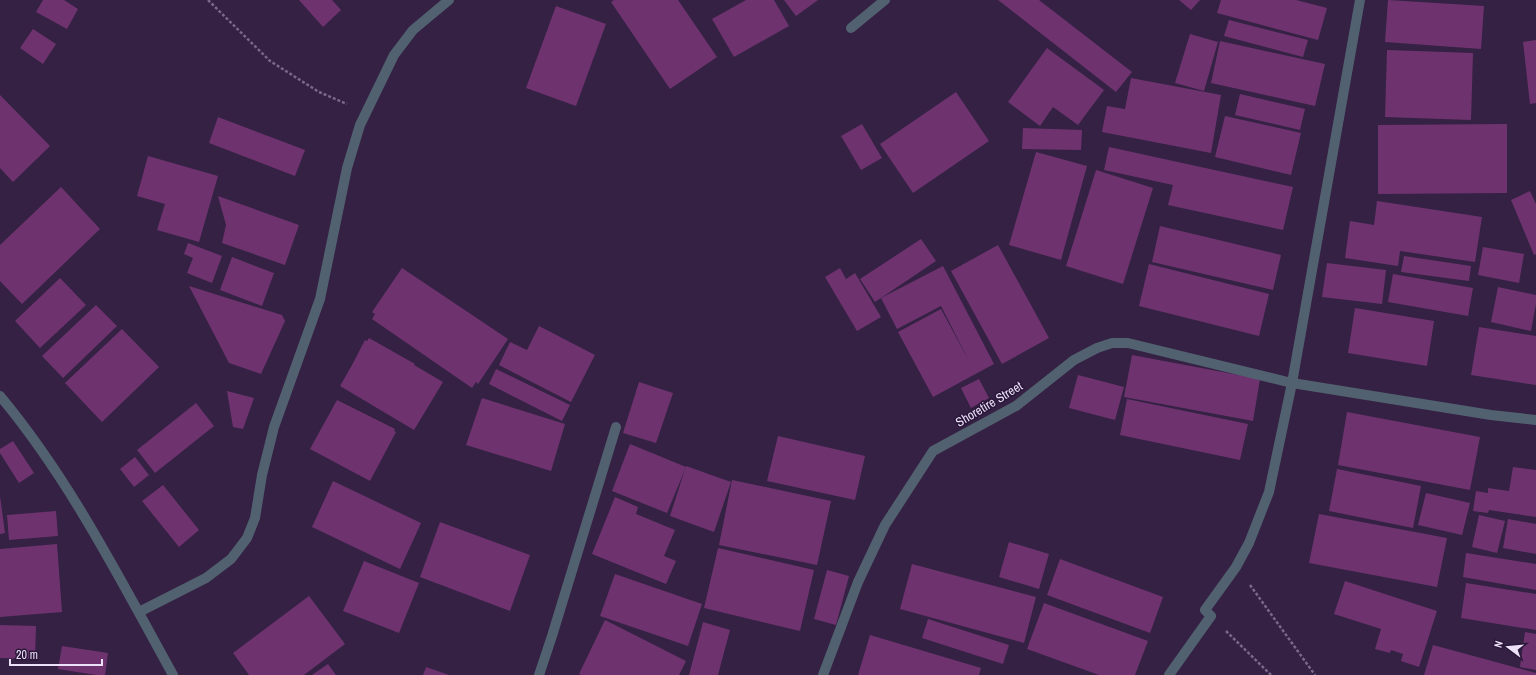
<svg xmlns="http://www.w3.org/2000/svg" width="1536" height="675" font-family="'Archivo Narrow',sans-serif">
	<rect width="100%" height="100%" fill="#342144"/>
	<!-- building -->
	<g fill="#6e336e">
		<polygon points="43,0 64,0 78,9 67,29 36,12"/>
		<polygon points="299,0 332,0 341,10 323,27"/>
		<polygon points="614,0 678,0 717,57 670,89 611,2"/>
		<polygon points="746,0 774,0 789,26 734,57 712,19"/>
		<polygon points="784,0 818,0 796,16"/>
		<polygon points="998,0 1039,0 1132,72 1116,92"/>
		<polygon points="1179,0 1200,0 1191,10"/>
		<polygon points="1221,0 1296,0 1327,8 1318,40 1217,13"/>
		<polygon points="1388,0 1484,6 1481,49 1385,42"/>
		<polygon points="556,6 606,24 576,106 526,88"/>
		<polygon points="1229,20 1308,40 1303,57 1224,36"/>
		<polygon points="33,29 56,44 43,64 20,48"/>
		<polygon points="1190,34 1218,42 1204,91 1175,83"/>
		<polygon points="1536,40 1536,103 1530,104 1523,42"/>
		<polygon points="1220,41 1325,64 1315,106 1211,83"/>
		<polygon points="1047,48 1104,90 1078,125 1053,107 1040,126 1008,102"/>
		<polygon points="1387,50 1473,53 1471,120 1385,117"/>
		<polygon points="1131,78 1221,95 1211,153 1102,132 1107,106 1125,109"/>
		<polygon points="956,92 989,141 913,193 880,144"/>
		<polygon points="1240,94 1305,109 1300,130 1235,115"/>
		<polygon points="0,95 50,146 13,182 0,168"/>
		<polygon points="1225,116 1301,133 1291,175 1215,157"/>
		<polygon points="218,117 305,150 295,176 209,143"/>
		<polygon points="862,124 882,158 861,170 841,136"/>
		<polygon points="1507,124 1507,193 1378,194 1378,125"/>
		<polygon points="1023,128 1082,130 1081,150 1022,149"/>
		<polygon points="1109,147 1293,187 1283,230 1168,205 1173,185 1104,170"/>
		<polygon points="1036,152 1087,166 1061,260 1009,245"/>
		<polygon points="148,156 218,176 199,242 157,230 165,204 137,196"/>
		<polygon points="1096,170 1153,188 1123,284 1066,266"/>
		<polygon points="61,187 100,229 22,304 0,281 0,245"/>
		<polygon points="1530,191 1536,204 1536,254 1534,255 1511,200"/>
		<polygon points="218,196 299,225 285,265 222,243 226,225"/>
		<polygon points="1377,201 1482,217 1475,262 1400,251 1398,266 1345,258 1350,221 1374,225"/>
		<polygon points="1160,226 1281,255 1273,290 1152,262"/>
		<polygon points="921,239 936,261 875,302 860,279"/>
		<polygon points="188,243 222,256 212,283 187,273 193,258 184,254"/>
		<polygon points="998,245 1049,338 1002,364 951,271"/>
		<polygon points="1483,247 1524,254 1519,283 1478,275"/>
		<polygon points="1404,256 1471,266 1469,281 1401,272"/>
		<polygon points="232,257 274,273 262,306 220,290"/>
		<polygon points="1327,263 1386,270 1382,304 1322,297"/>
		<polygon points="1149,264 1269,294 1259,336 1139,306"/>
		<polygon points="943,266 994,364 933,397 898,332 941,309 970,363 941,306 897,329 881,298"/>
		<polygon points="402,268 508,339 478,384 476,382 472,388 372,319 375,314 372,312"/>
		<polygon points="840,268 846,279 855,273 881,317 857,331 825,277"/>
		<polygon points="1393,274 1473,288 1468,316 1388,302"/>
		<polygon points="60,278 86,305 40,348 15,321"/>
		<polygon points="189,286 282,315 285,321 261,374 229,363"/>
		<polygon points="1498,287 1536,295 1536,304 1531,331 1491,322"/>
		<polygon points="96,305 117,326 63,378 42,356"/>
		<polygon points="1355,308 1434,321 1427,366 1348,353"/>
		<polygon points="539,326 595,355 571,402 499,365 510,342 527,350"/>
		<polygon points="1479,327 1536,336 1536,385 1471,375"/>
		<polygon points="122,329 159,367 102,422 65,383"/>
		<polygon points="369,338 415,364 414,365 443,382 414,430 340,386 352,365 365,340 367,341"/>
		<polygon points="1132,355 1260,379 1253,421 1124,397"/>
		<polygon points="496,369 570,405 562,421 489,384"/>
		<polygon points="1078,375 1124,387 1115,420 1069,408"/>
		<polygon points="979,379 989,398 971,408 961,388"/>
		<polygon points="639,382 673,393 656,443 623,433"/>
		<polygon points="227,391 254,398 243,429 233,427"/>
		<polygon points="482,398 565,424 551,471 466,445"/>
		<polygon points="1127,399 1248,424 1240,460 1120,435"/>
		<polygon points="337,400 395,429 394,431 396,432 370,481 310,449"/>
		<polygon points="196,403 214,426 155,473 137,450"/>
		<polygon points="1347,412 1480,437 1470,490 1338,465"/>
		<polygon points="778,436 865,456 855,500 767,481"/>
		<polygon points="13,441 34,473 19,483 0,453 0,449"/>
		<polygon points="630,444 686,467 667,513 612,491"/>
		<polygon points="135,457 149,475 134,487 120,469"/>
		<polygon points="686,466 731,482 714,532 670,516"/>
		<polygon points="1513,467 1536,470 1536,517 1489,510 1488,513 1473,511 1476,491 1488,493 1488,488 1509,491"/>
		<polygon points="1337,469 1421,486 1413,528 1329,511"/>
		<polygon points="732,480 831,501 817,565 719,545"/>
		<polygon points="333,481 421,523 400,569 312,527"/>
		<polygon points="163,485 199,530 179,547 142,501"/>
		<polygon points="1426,493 1470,503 1462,535 1418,525"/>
		<polygon points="0,496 5,533 0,534"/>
		<polygon points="615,497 638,507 636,514 675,530 664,556 676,561 666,584 592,554"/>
		<polygon points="56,511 58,536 9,540 7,515"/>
		<polygon points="1319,514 1447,538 1437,587 1309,563"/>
		<polygon points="1479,515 1505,521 1497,553 1472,547"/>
		<polygon points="1508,519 1536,524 1536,554 1503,548"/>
		<polygon points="440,522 530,555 510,611 420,577"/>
		<polygon points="1009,542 1049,554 1039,589 999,577"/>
		<polygon points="57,544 62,612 0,617 0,549"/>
		<polygon points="718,548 814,570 800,631 704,608"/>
		<polygon points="1466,553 1536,564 1536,590 1463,577"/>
		<polygon points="1060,559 1163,597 1150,633 1047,595"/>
		<polygon points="364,561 419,583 399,633 343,611"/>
		<polygon points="912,564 1036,597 1024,643 900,609"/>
		<polygon points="827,570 849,576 836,625 814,619"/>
		<polygon points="615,574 702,604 688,646 600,616"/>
		<polygon points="1345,581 1437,611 1419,667 1401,661 1403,654 1391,650 1390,653 1375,649 1381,629 1334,614"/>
		<polygon points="1466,583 1536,594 1536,630 1461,618"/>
		<polygon points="309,596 345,644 304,675 249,675 233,653"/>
		<polygon points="1044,603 1148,641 1135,675 1099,675 1027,649"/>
		<polygon points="928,619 1009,645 1003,664 922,638"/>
		<polygon points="605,620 686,661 679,675 581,675 579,674"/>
		<polygon points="703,622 730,630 718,675 689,675"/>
		<polygon points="0,625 36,626 35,659 0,658"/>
		<polygon points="1525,632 1536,634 1536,670 1520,667"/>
		<polygon points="870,635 981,668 979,675 858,675"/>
		<polygon points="1433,645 1536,673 1536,675 1424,675"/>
		<polygon points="62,646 108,653 105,675 96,675 58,669"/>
		<polygon points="328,664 336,675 312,675"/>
		<polygon points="426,667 449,675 423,675"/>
	</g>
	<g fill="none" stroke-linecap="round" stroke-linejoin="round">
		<!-- path -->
		<g stroke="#796987" stroke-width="2.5" stroke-dasharray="3 2" stroke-linecap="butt">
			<polyline points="208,0 270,61 319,92 347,104"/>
			<polyline points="1250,585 1315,675"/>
			<polyline points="1226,631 1271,675"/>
		</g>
		<!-- street -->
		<g stroke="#526170" stroke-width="10">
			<polyline points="851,28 885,0"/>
			<path d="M0,396C70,480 120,579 173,675"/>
			<polyline points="139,612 206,578 231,559 247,538 255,518 262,475 274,427 320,299 347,168 360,125 394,55 413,30 449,0"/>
			<polyline points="539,675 552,636 616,427"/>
			<polyline points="823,675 858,582 885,525 933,451 1016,406 1074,360 1097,348 1112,343 1128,343 1292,383 1491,415 1536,420"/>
			<polyline points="1169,675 1211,616 1205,610 1236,567 1249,543 1269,492 1292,383 1360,0"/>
		</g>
	</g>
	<g text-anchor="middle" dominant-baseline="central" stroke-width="3" stroke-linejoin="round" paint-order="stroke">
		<!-- street labels -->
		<g font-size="13" fill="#ece1f8" stroke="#2a173a">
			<text transform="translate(989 404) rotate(-31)">Shoretire Street</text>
		</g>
	</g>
	<!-- north arrow -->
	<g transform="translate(1508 647) rotate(286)" stroke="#2a173a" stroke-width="3" paint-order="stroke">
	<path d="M0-3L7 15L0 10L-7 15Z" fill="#ece1f8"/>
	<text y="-6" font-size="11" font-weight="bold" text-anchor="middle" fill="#ece1f8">N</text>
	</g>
	<!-- scale -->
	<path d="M10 659v6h92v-6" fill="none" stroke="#ece1f8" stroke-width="2"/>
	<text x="16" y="659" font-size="12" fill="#ece1f8" stroke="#2a173a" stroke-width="3" paint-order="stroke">20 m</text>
</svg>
